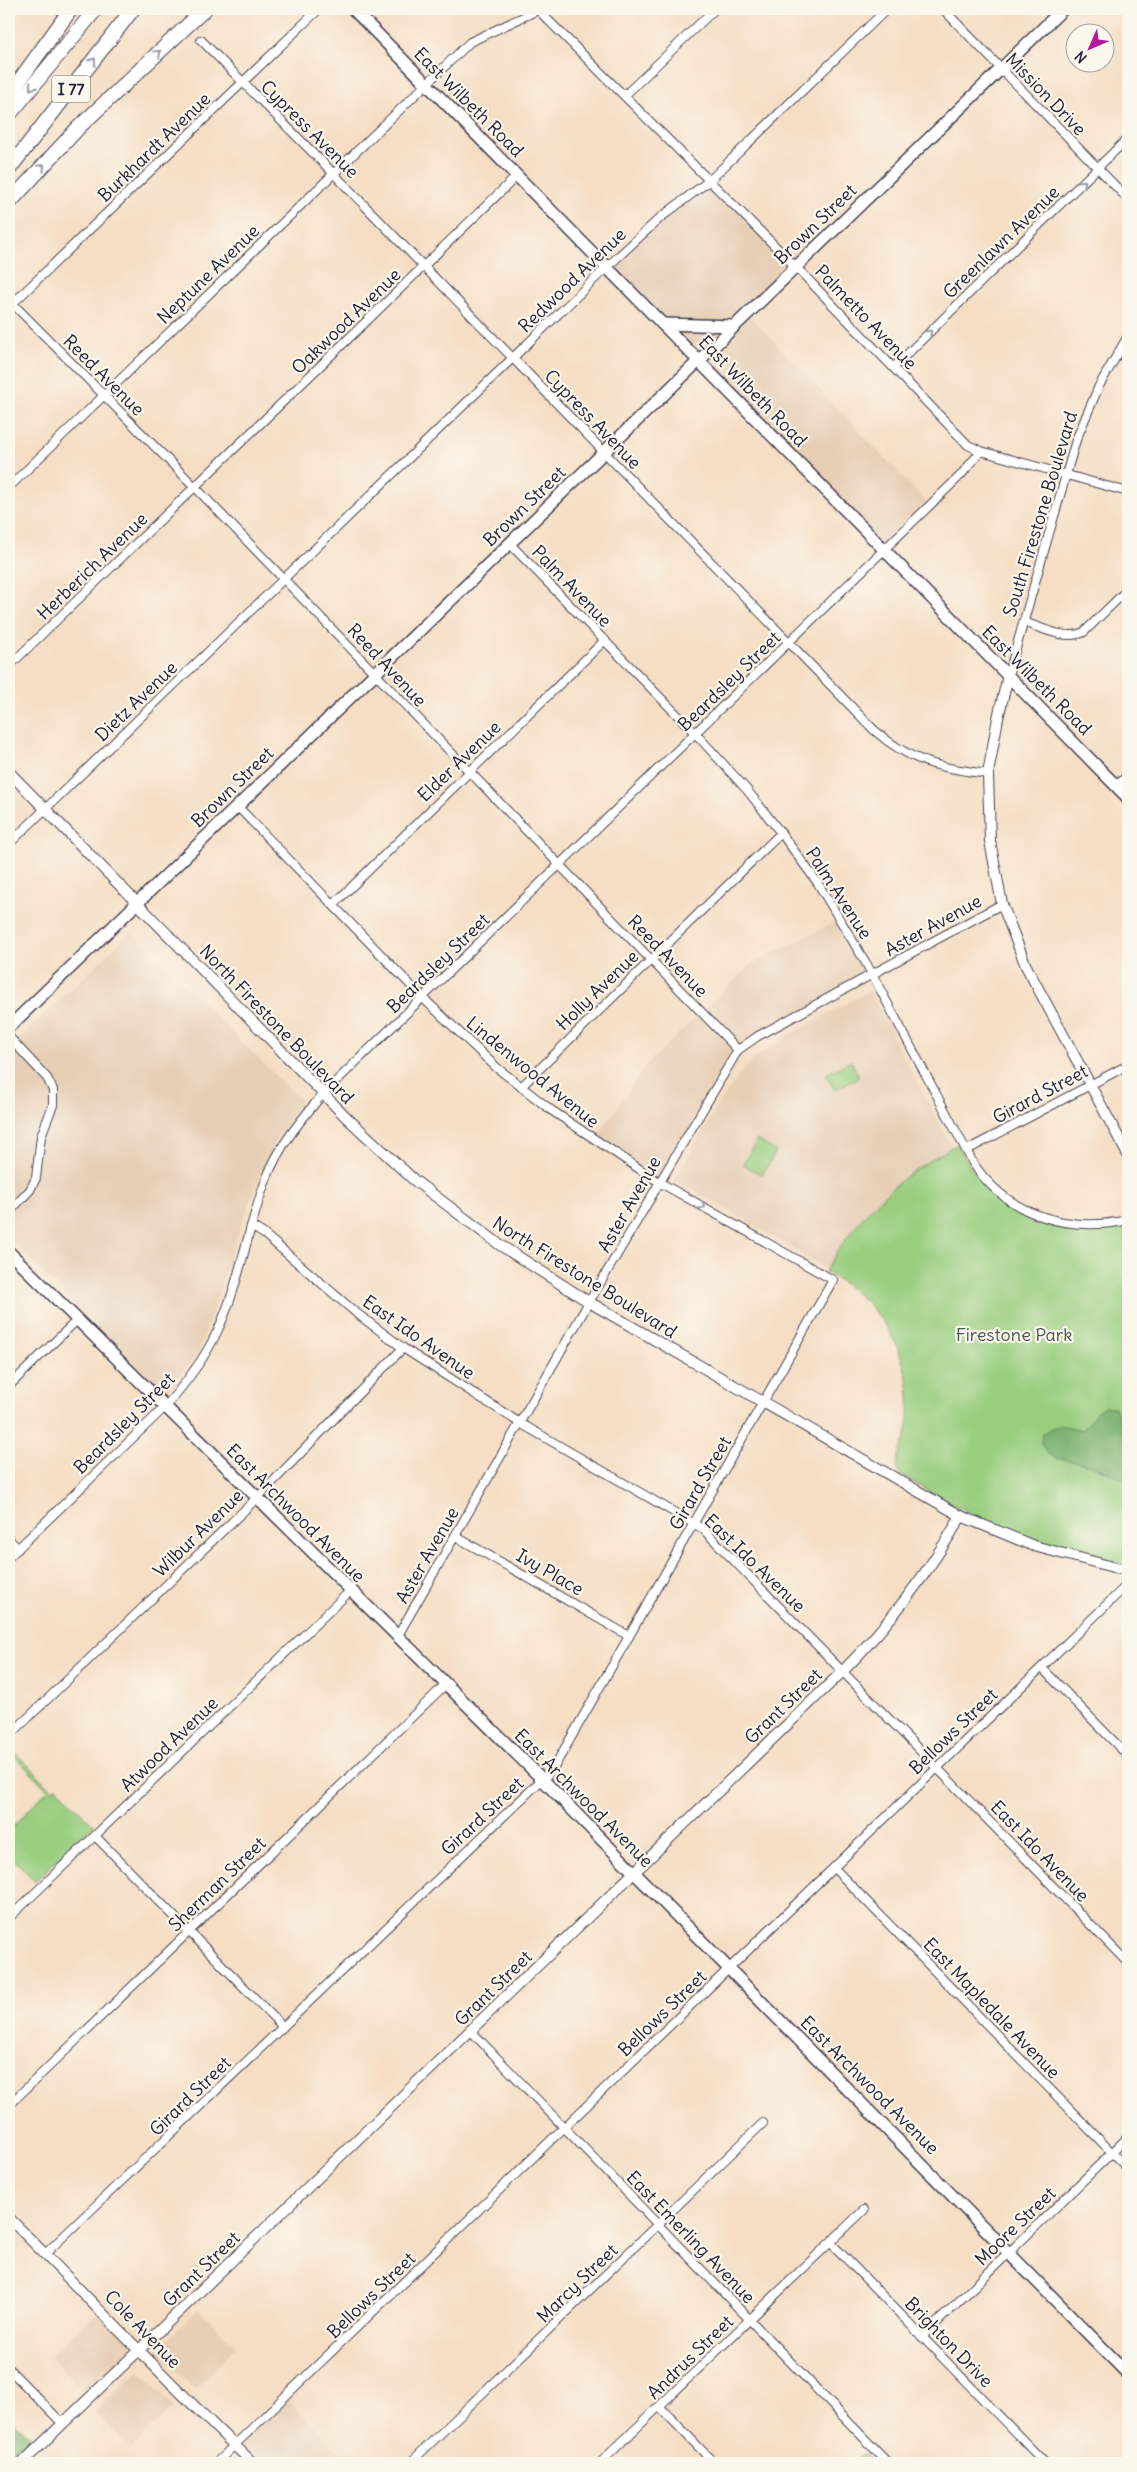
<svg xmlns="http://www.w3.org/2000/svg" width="1137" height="2472" font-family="Delius,sans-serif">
	<rect width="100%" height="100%" fill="#fbf7ec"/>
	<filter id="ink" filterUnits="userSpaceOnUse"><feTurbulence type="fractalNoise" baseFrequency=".02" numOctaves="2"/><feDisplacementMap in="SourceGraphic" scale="10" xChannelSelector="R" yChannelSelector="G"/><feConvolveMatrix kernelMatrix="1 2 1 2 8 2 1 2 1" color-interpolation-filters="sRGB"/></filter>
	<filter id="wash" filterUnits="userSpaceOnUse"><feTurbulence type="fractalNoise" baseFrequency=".0096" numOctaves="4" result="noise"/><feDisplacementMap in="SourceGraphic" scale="20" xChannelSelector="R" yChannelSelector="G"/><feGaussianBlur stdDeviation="1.12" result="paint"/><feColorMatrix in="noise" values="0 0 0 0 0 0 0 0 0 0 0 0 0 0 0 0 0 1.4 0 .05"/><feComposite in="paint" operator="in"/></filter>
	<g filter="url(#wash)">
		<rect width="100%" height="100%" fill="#f5dec4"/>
		<!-- built -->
		<g fill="#e7cfb6">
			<polygon points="710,180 796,267 748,314 930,506 885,550 607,267"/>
			<polygon points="840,920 873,975 738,1050 659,1182 594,1141 647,1064 753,963"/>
			<polygon points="131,932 302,1102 278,1136 241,1224 199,1352 165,1395 9,1239 9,1048"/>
			<polygon points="870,991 893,1034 891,1035 953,1148 862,1219 832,1260 828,1270 717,1203 674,1181 719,1103 744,1069 760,1054 794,1032"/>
			<polygon points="198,2309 236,2346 195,2389 156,2351"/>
			<polygon points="99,2311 139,2350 91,2397 50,2357"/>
			<polygon points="138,2370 174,2406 131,2448 95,2412"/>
			<polygon points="286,2397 346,2461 343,2463 253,2463 235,2446"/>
		</g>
		<!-- green -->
		<g fill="#99ce7f" stroke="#5e785d">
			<polygon points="851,1061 859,1077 834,1090 826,1074"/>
			<polygon points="757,1140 776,1151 762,1175 743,1164"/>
			<path d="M957,1144C996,1216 1048,1240 1128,1227V1565C1102,1560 1075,1555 1050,1547C997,1529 947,1502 899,1474C892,1461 904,1445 907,1431C919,1363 884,1303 825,1272C848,1231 881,1192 921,1166C932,1158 945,1152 957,1144Z"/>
			<polygon points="13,1750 53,1790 57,1787 94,1825 35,1881 9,1854 9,1831 48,1790 10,1752"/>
			<polygon points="864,2453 874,2463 853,2463"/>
		</g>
		<!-- forest -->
		<g fill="#7ab16e" stroke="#4e6a54">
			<path d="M1105,1406L1115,1408L1121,1419H1128V1482L1091,1465L1055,1458L1047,1453L1041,1444L1042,1434C1058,1422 1065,1426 1083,1430L1097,1411Z"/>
			<polygon points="9,2417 31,2437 18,2449 9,2450"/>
		</g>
	</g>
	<g filter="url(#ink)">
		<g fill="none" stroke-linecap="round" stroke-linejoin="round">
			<defs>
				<g id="minor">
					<polyline points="537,9 796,267 968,445 981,451 1128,492"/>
					<polyline points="943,9 1128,199"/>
					<path d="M201,40L334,174L874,730C913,764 939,767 988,774"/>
					<polyline points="625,95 715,9"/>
					<polyline points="13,304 195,487 738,1050"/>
					<polyline points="10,306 319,9"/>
					<polyline points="894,367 1128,138"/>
					<polyline points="9,487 470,42 540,9"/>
					<path d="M510,544L696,734L747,790L781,833L817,882L866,963L973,1163C1008,1216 1069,1233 1128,1220"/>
					<path d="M1024,622C1042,628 1066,641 1084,632L1128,589"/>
					<polyline points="9,666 517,176"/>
					<polyline points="1008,676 1076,440 1099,386 1128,336"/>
					<polyline points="9,844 607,267 660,218 710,180 887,9"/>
					<polyline points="334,904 605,640"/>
					<polyline points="9,1037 47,1078 53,1090 53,1105 41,1136 36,1178 30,1190 9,1212"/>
					<polyline points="521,1087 781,833"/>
					<polyline points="967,1150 1128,1065"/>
					<polyline points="251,1226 264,1234 355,1312 403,1348 520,1423 703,1529 1128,1963"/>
					<polyline points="9,1386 76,1321"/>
					<polyline points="455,1536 629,1636"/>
					<polyline points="9,1539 18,1549"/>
					<path d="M9,1557L165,1407C185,1384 204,1360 217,1332C240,1284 247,1229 266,1180C278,1147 300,1121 323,1094L960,476L981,451"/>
					<polyline points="397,1637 589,1302 738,1050 758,1036 1002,904"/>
					<polyline points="1042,1668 1128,1756"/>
					<polyline points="9,1736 257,1498 403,1348"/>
					<polyline points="95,1836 283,2027"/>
					<polyline points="834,1868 1128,2169"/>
					<polyline points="9,1918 350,1591"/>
					<polyline points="471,2031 888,2463"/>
					<polyline points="9,2105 446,1684"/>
					<polyline points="831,2243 1045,2463"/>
					<polyline points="46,2253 553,1769 833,1280 659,1182 551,1110 496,1067 423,998 238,807"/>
					<polyline points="922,2337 1128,2137"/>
					<polyline points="9,2369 63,2424"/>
					<polyline points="660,2407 714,2463"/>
					<polyline points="216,2463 1128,1584"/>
					<polyline points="410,2463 763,2123"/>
					<polyline points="600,2463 864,2210"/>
				</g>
				<g id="tertiary">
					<polyline points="1008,676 998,718 988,774 990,841 1002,904 1026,966 1128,1155"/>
					<polyline points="9,772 346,1117 414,1180 500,1245 589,1302 961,1516 1034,1546 1128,1571"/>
					<polyline points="1117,786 1128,777"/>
					<path d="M9,2218C91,2300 169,2384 253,2463"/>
					<path d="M22,2463L843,1671C889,1624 928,1574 961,1516"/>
				</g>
				<g id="secondary">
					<polyline points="353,9 1128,798"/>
					<polyline points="662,324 735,326"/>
					<polyline points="9,1027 1063,9"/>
					<polyline points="9,1252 543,1780 1128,2374"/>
				</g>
				<g id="motorway">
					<polyline points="9,95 71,9"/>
					<polyline points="9,115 96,9"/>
					<polyline points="9,169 133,9"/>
					<polyline points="9,203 79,127 205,9"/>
				</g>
			</defs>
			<!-- minor casing -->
			<use href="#minor" stroke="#423e50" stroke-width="10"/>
			<!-- tertiary casing -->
			<use href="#tertiary" stroke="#423e50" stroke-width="12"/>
			<!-- secondary casing -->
			<use href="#secondary" stroke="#423e50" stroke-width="14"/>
			<!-- motorway casing -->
			<use href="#motorway" stroke="#423e50" stroke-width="16"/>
			<!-- minor -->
			<use href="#minor" stroke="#fff" stroke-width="8"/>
			<!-- tertiary -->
			<use href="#tertiary" stroke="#fff" stroke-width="10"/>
			<!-- secondary -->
			<use href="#secondary" stroke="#fff" stroke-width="11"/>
			<!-- motorway -->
			<use href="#motorway" stroke="#fff" stroke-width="14"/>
		</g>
		<!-- one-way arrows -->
		<defs><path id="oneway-chevron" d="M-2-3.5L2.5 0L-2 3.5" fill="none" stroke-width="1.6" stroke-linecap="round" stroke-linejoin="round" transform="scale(1.25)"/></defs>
		<g stroke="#9c9ca7">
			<use href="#oneway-chevron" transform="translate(158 53) rotate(-43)"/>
			<use href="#oneway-chevron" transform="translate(93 61) rotate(-52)"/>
			<use href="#oneway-chevron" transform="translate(32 87) rotate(129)"/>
			<use href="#oneway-chevron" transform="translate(42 167) rotate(-47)"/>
			<use href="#oneway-chevron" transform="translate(1083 183) rotate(-44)"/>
			<use href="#oneway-chevron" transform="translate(929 333) rotate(-44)"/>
			<use href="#oneway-chevron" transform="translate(702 1206) rotate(30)"/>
		</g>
	</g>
	<g text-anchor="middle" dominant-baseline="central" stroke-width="4.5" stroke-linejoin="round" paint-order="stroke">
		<!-- shield labels -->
		<rect fill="#fbf7ec" stroke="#636270" stroke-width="1" x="52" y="75.5" width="38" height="27" rx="4"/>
		<g font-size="16" font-weight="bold" fill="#22223b">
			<text x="71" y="89">I 77</text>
		</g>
		<!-- street labels -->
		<g font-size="18" fill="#22223b" stroke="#fbf7ec">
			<text transform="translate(1046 94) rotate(46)">Mission Drive</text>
			<text transform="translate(469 102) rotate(45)">East Wilbeth Road</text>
			<text transform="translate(310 129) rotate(45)">Cypress Avenue</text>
			<text transform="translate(154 147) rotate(-44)">Burkhardt Avenue</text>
			<text transform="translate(815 224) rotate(-44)">Brown Street</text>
			<text transform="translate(1001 242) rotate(-44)">Greenlawn Avenue</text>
			<text transform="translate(208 274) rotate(-44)">Neptune Avenue</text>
			<text transform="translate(572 280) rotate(-44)">Redwood Avenue</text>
			<text transform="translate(866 317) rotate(46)">Palmetto Avenue</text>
			<text transform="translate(346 321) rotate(-44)">Oakwood Avenue</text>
			<text transform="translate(104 375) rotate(45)">Reed Avenue</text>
			<text transform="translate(753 391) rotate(46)">East Wilbeth Road</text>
			<text transform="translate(593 419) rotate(46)">Cypress Avenue</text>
			<text transform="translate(524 506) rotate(-44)">Brown Street</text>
			<text transform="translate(1040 514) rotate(-73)">South Firestone Boulevard</text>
			<text transform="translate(92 566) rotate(-44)">Herberich Avenue</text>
			<text transform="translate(572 586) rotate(46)">Palm Avenue</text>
			<text transform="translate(387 665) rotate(47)">Reed Avenue</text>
			<text transform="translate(1037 680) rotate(45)">East Wilbeth Road</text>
			<text transform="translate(729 681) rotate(-44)">Beardsley Street</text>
			<text transform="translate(136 701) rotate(-44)">Dietz Avenue</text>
			<text transform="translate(459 761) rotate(-44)">Elder Avenue</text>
			<text transform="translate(232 787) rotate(-44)">Brown Street</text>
			<text transform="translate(839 893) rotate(57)">Palm Avenue</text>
			<text transform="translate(933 925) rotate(-29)">Aster Avenue</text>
			<text transform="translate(668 956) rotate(46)">Reed Avenue</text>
			<text transform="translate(438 963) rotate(-44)">Beardsley Street</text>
			<text transform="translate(597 990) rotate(-44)">Holly Avenue</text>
			<text transform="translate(277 1024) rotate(46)">North Firestone Boulevard</text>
			<text transform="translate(533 1072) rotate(39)">Lindenwood Avenue</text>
			<text transform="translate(1040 1094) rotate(-28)">Girard Street</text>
			<text transform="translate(629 1204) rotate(-60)">Aster Avenue</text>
			<text transform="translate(585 1277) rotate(32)">North Firestone Boulevard</text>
			<text transform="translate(419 1337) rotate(35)">East Ido Avenue</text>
			<text transform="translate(124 1423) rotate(-45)">Beardsley Street</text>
			<text transform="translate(700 1483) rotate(-60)">Girard Street</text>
			<text transform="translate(296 1513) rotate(45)">East Archwood Avenue</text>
			<text transform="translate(198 1533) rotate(-44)">Wilbur Avenue</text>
			<text transform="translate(427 1555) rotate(-60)">Aster Avenue</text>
			<text transform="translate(755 1563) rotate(44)">East Ido Avenue</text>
			<text transform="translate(550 1572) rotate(30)">Ivy Place</text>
			<text transform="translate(783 1706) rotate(-44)">Grant Street</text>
			<text transform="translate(953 1731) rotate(-44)">Bellows Street</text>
			<text transform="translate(169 1744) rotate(-44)">Atwood Avenue</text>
			<text transform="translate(584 1798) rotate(45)">East Archwood Avenue</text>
			<text transform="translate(482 1816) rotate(-43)">Girard Street</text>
			<text transform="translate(1040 1851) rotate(46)">East Ido Avenue</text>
			<text transform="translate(217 1884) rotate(-44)">Sherman Street</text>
			<text transform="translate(493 1988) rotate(-44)">Grant Street</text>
			<text transform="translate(992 2008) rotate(46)">East Mapledale Avenue</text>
			<text transform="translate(662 2013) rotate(-44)">Bellows Street</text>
			<text transform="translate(870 2085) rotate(45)">East Archwood Avenue</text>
			<text transform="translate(190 2096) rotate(-44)">Girard Street</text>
			<text transform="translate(1015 2226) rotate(-44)">Moore Street</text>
			<text transform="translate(691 2237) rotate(46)">East Emerling Avenue</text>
			<text transform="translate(201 2269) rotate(-44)">Grant Street</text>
			<text transform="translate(577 2283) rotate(-44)">Marcy Street</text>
			<text transform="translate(371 2295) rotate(-44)">Bellows Street</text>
			<text transform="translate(143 2329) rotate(46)">Cole Avenue</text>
			<text transform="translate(949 2342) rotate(46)">Brighton Drive</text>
			<text transform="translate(690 2357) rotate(-44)">Andrus Street</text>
		</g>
		<!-- park labels -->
		<g font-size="18" fill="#46564f" stroke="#fbf7ec">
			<text x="1014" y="1334">Firestone Park</text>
		</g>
	</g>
	<!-- margin -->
	<rect width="1137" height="2472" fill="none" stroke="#fbf7ec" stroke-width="30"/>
	<!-- north arrow -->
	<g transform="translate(1090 48) rotate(225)"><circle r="24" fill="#fbf7ec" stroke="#a4a2a5"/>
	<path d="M0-4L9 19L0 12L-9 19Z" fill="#b5179e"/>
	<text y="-8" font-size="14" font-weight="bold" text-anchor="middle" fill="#22223b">N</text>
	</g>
</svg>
